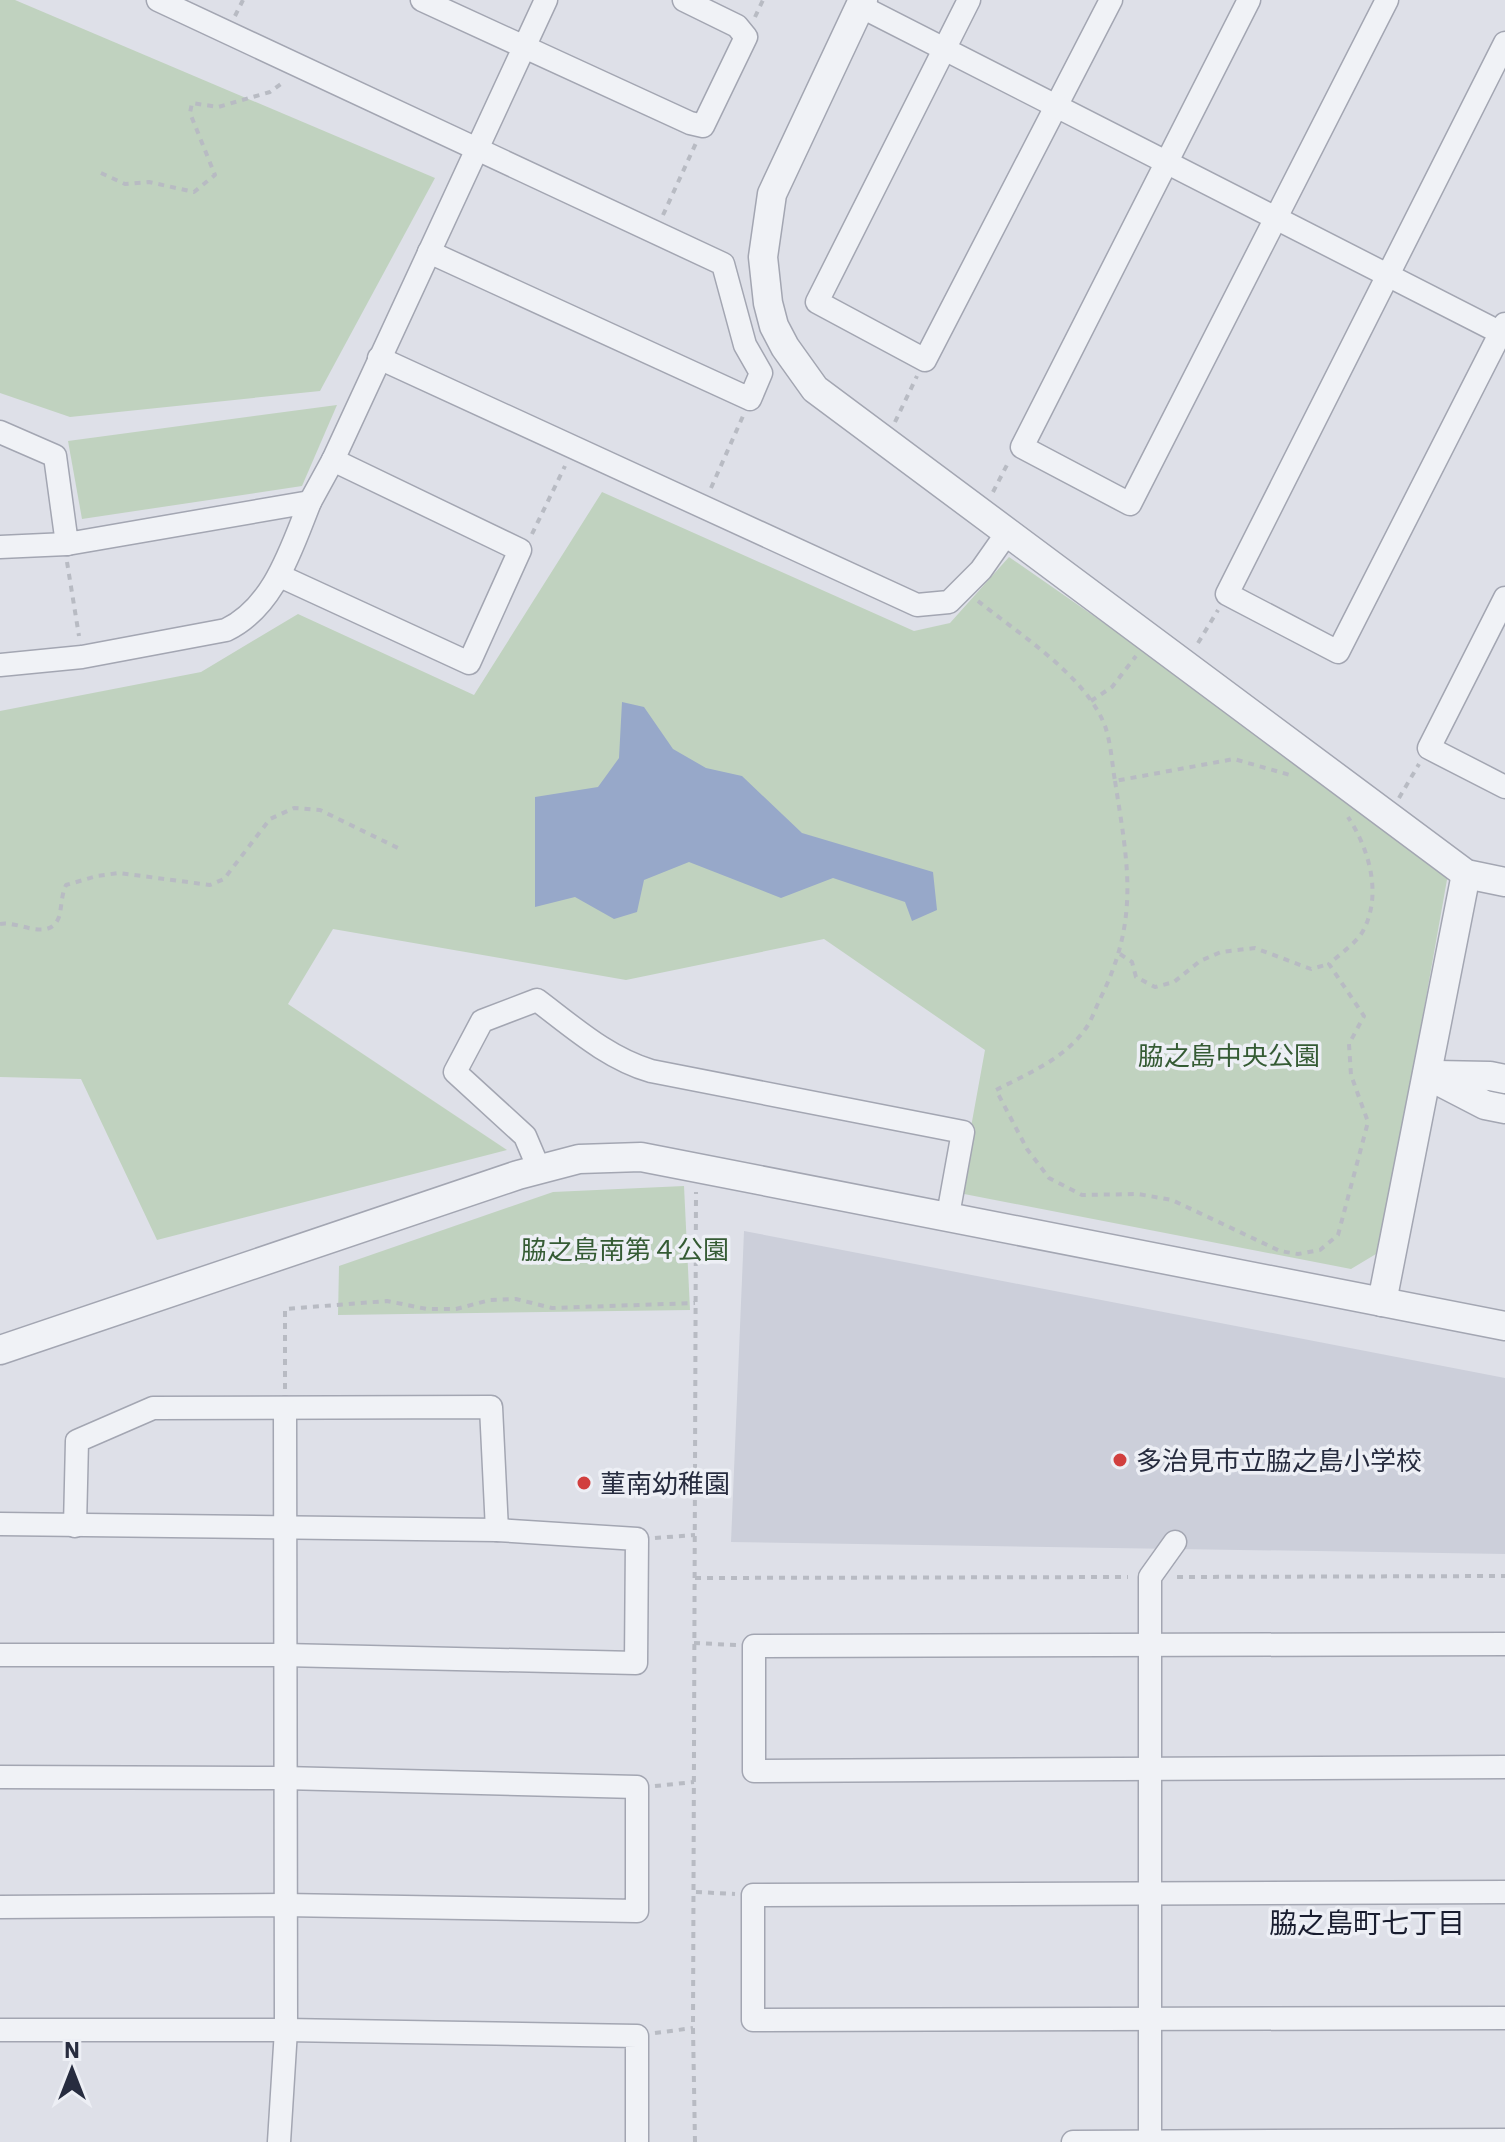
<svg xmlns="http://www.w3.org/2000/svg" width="1505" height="2142" font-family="'IBM Plex Sans','Noto Sans JP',sans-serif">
	<rect width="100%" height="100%" fill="#dee0e8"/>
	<!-- built -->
	<polygon fill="#cccfda" points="744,1231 1505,1378 1505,1554 731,1542"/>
	<!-- green -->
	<g fill="#c0d2bf">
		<polygon points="0,0 15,0 435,178 320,391 70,417 0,393"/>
		<polygon points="337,405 302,486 82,519 68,441"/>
		<polygon points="602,492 914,631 950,623 1009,557 1439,856 1448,874 1381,1251 1351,1269 959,1193 985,1050 824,939 626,980 333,929 288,1004 507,1150 157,1240 81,1079 0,1077 0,711 201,672 298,614 474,695"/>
		<polygon points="684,1186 690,1310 338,1315 339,1266 553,1192"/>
	</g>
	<!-- water -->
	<polygon fill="#97a8c9" points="622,702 644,707 673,749 706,768 742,776 802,833 933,872 937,910 912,921 905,902 833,878 781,898 689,862 644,880 637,912 614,919 575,897 535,907 535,797 598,787 619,758"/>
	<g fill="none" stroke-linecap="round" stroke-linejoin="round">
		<defs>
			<g id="minor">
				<polyline points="158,0 723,264 745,345 761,373 750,399 429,252"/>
				<polyline points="422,0 690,123 703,126 746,37 737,26 684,0"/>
				<polyline points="969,0 817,302 925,360 1111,0"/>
				<polyline points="1249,0 1022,447 1130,504 1387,0"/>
				<polyline points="860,6 1505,335"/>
				<polyline points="1505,43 1227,594 1338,652 1505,324"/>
				<polyline points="379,358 917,605 949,602 981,570 1007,533"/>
				<path d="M0,432L55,456L67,544L310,502C291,549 274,607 226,630L82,657L0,665"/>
				<polyline points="310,502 333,460 546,0"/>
				<polyline points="0,547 67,544"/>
				<polyline points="280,576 469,663 520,550 333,460"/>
				<polyline points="1505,598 1429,748 1505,787"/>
				<path d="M539,1169L525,1136L455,1072L482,1021L537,1000C573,1027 607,1058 651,1071L963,1132L948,1215"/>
				<polyline points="0,1524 497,1530 637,1539 636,1663 284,1655 0,1655"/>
				<polyline points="75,1526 77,1441 153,1408 491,1407 497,1530"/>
				<polyline points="1505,1644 754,1646 754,1771 1505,1767"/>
				<polyline points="0,1777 284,1778 637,1787 637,1911 284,1905 0,1907"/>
				<polyline points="1505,1892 753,1895 753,2020 1505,2018"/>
				<polyline points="0,2030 286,2030 637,2036 637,2142"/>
				<polyline points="279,2142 286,2030 285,1408"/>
				<polyline points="1073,2142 1505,2140"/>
				<polyline points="1150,2142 1150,1577 1175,1542"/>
			</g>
			<g id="tertiary">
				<polyline points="863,0 772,194 763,257 768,303 774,326 785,347 815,389 1466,874 1505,882"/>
				<polyline points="1427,1075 1485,1105 1505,1109"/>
				<polyline points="1436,1075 1490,1076 1505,1079"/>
				<polyline points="1382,1302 1466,874"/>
				<polyline points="0,1350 518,1175 579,1159 641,1157 1505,1326"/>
			</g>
		</defs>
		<!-- minor casing -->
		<use href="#minor" stroke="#a3a6b2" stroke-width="25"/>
		<!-- tertiary casing -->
		<use href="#tertiary" stroke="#a3a6b2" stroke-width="31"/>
		<!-- path -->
		<g stroke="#b8bbc3" stroke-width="4" stroke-dasharray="6 6" stroke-linecap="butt">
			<polyline points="235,16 243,0"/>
			<polyline points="755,17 763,0"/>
			<polyline points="101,173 125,184 149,182 194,192 215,175 190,113 192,103 218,107 270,92 285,81"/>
			<polyline points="663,215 696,143"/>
			<polyline points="895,422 917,376"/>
			<polyline points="711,488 743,416"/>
			<polyline points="993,492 1009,461"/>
			<polyline points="532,534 565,466"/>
			<polyline points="67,562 79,636"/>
			<path d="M978,601C1019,634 1086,676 1105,726C1111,743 1112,764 1115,781L1234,759L1290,775"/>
			<polyline points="1198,643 1218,610"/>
			<polyline points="1091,701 1112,687 1136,656"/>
			<path d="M1115,781C1128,865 1140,919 1100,999C1095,1009 1091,1023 1083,1032C1062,1060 1027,1074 996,1090L1027,1149L1049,1178L1082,1195L1138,1194L1172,1200L1280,1251L1298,1254L1320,1250L1338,1235L1368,1122L1351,1075L1349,1044L1364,1016L1329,964C1340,954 1358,942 1364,929C1382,893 1369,849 1348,817"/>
			<polyline points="1399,798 1419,764"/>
			<path d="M0,924C18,920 49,943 59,917C62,906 61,896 66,885L97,876L119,873L210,885L224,879L270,819L294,808L320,810L398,848"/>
			<polyline points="1120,954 1132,962 1136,977 1155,987 1174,982 1200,961 1221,952 1255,948 1311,969 1329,964"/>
			<polyline points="285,1389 285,1309 387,1301 427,1309 456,1309 490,1300 516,1299 552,1308 695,1303"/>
			<polyline points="655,1538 695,1535"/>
			<polyline points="1177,1577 1505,1576"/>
			<polyline points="695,1578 1128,1577"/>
			<polyline points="694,1643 736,1645"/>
			<polyline points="655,1786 694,1782"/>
			<polyline points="696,1892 735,1894"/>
			<polyline points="655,2033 693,2028"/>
			<polyline points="695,2142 693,2028 696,1192"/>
		</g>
		<!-- minor -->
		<use href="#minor" stroke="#f0f2f6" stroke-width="22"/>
		<!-- tertiary -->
		<use href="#tertiary" stroke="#f0f2f6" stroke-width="28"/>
	</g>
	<!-- markers -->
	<g fill="#d13f3e" stroke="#edeff5" stroke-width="3">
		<circle cx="1120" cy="1460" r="8"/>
		<circle cx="584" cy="1483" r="8"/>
	</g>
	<g text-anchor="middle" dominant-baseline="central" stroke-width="7" stroke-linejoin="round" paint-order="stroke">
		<!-- park labels -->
		<g font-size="26" fill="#355b34" stroke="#edeff5">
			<text x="1229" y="1055">脇之島中央公園</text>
			<text x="625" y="1249">脇之島南第４公園</text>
		</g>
		<!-- poi labels -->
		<g font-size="26" fill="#272c3f" stroke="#edeff5" text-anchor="start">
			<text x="1136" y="1460">多治見市立脇之島小学校</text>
			<text x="600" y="1483">菫南幼稚園</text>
		</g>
		<!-- neighbourhood labels -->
		<g font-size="28" fill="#191d2f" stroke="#edeff5">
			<text x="1367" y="1922">脇之島町七丁目</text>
		</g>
	</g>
	<!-- north arrow -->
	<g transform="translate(72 2070)" stroke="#edeff5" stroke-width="6" paint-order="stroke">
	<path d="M0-6L14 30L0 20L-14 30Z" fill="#272c3f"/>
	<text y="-12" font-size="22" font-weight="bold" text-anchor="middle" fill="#272c3f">N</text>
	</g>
</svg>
